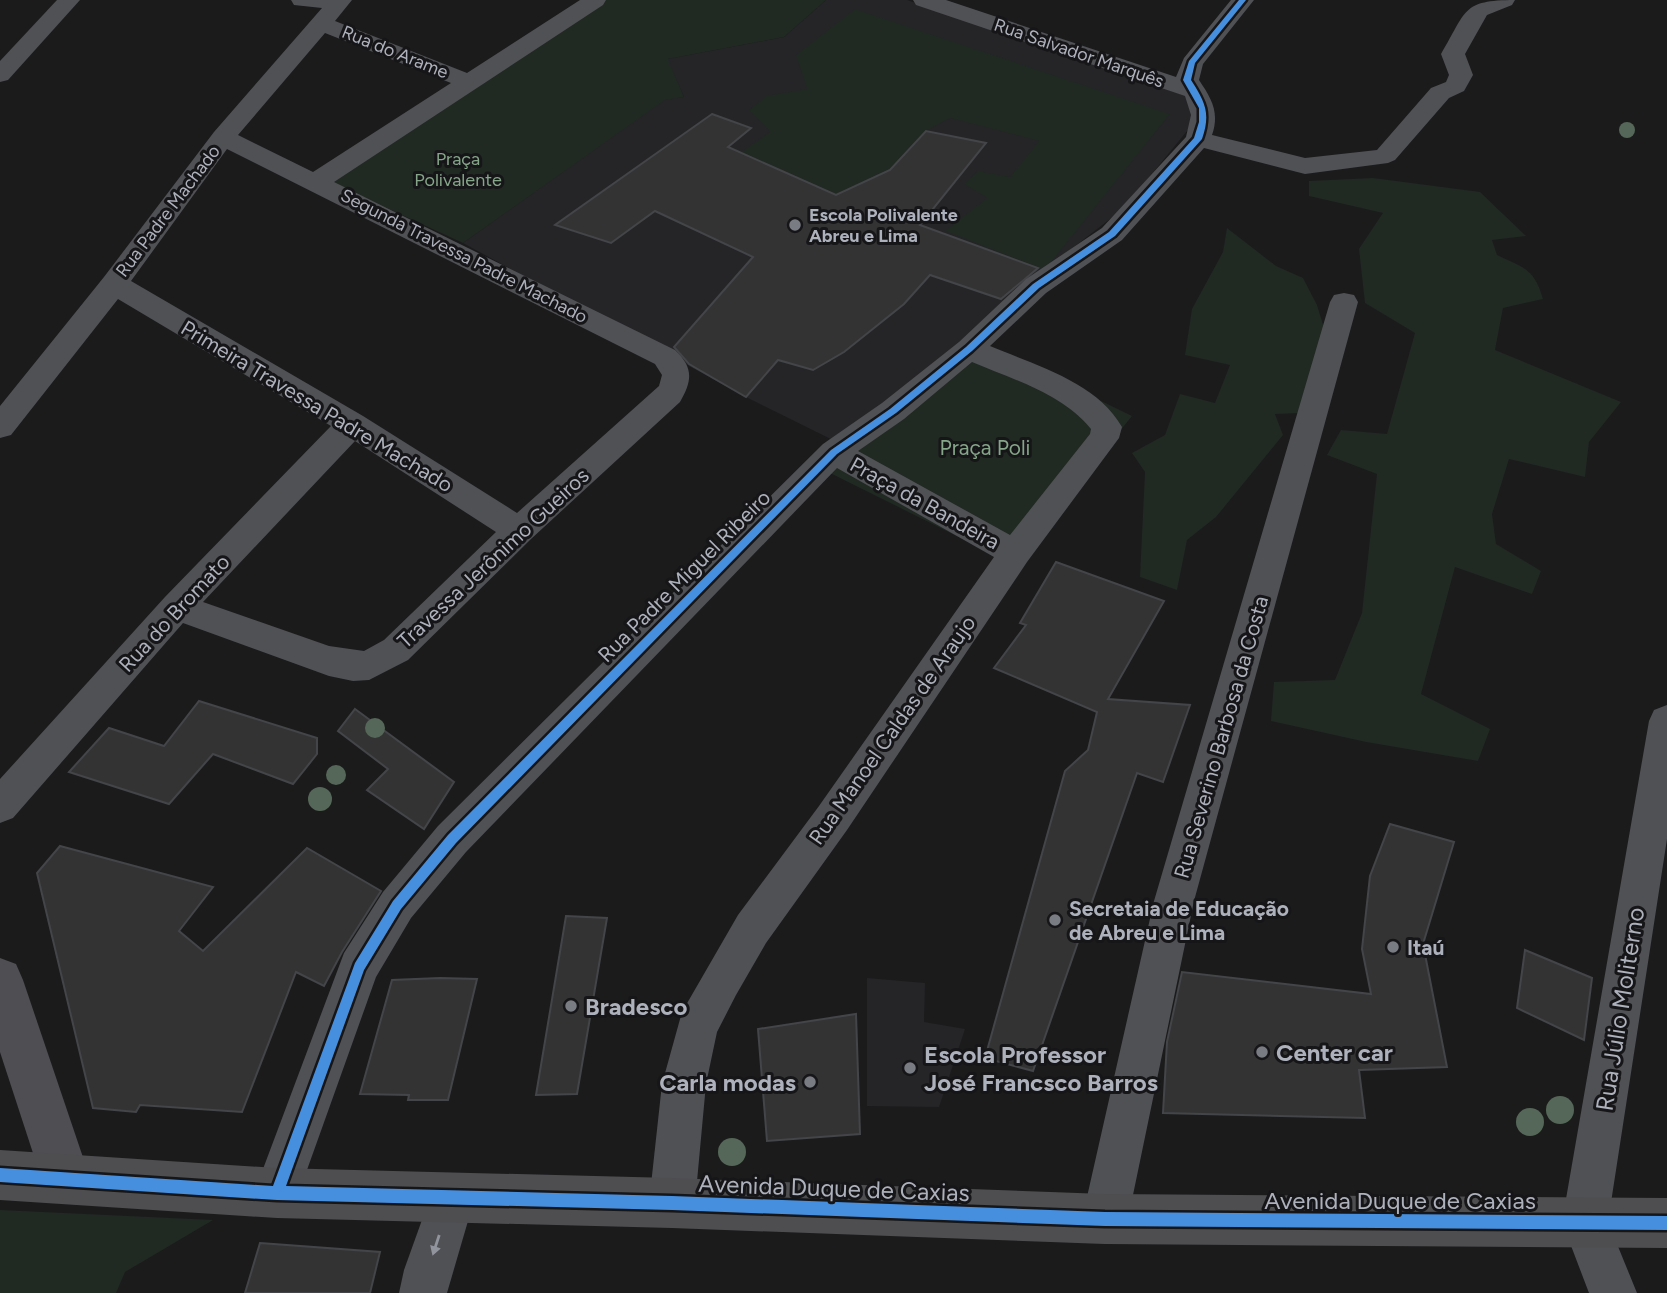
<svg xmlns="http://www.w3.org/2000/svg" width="1667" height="1293" font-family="Figtree,sans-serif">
	<rect width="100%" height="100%" fill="#1b1b1c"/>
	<!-- built -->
	<g fill="#252528">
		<polygon points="826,0 907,0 1189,97 1196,120 1124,208 1006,300 847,447 746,397 463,243 665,99 684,97 667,59 784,37"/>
		<polygon points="867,978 925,983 924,1022 965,1029 939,1107 867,1106"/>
	</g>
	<!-- green -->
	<g fill="#212923">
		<polygon points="602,0 826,0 784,37 668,59 684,97 665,100 463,243 326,180"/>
		<polygon points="855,9 1170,114 1045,270 945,231 987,198 964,184 978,171 1010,177 1039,141 950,118 926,131 890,170 836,195 740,153 770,132 749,110 766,96 807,89 796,55"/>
		<path d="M1373,178L1480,192L1526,236L1492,240L1497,255C1524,268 1534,268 1543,299L1503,308L1495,350L1621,402L1589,442L1585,477L1509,459L1492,514L1496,544L1541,571L1532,594L1455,567L1421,694L1490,729L1478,761L1366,742L1271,721L1274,682L1335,680L1362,613L1377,474L1327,455L1341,430L1387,434L1415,333L1365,303L1359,249L1383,213L1309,196V181Z"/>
		<polygon points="1227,228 1276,266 1303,278 1317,305 1325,331 1303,413 1275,414 1283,435 1216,517 1187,540 1177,590 1140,577 1145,472 1132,453 1165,435 1180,394 1215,403 1230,365 1185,355 1192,309 1223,252"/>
		<polygon points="971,338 1132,416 1013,564 822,469"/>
		<polygon points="0,1210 213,1220 125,1272 116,1293 0,1293"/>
	</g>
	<!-- building -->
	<g fill="#333334" stroke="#444548" stroke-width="2">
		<polygon points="712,114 751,128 728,147 836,195 890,170 926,131 986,143 920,225 1038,268 1001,299 930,275 904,304 844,352 813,370 778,360 746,397 689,364 674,347 753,257 655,211 611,243 555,225"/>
		<polygon points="1056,562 1164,601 1108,699 1190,705 1163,782 1137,773 1033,1071 985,1058 1065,771 1088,750 1097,712 994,668 1026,625 1020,623"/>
		<polygon points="199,701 317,738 317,754 293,784 213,754 169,804 69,772 109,728 164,746"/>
		<polygon points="355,709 454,782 424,829 367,790 388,769 338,731"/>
		<polygon points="1390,824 1454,842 1423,944 1447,1067 1359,1070 1365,1118 1163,1113 1167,1042 1182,972 1371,994 1362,949 1370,876"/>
		<polygon points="60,846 213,887 179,931 203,951 307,848 381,891 342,952 324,986 296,972 242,1112 140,1105 136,1112 93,1108 37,873"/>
		<polygon points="566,916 607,918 577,1094 536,1095"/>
		<polygon points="1525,950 1592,978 1584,1040 1517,1008"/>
		<polygon points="440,978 477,979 448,1100 408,1100 409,1095 360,1094 392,980"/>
		<polygon points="856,1014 860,1134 767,1141 758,1029"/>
		<polygon points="260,1243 380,1252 370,1293 245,1293"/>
	</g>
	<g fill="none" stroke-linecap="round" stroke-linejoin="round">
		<!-- street -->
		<g fill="#505155" fill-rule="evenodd">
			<polygon points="57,0 80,0 8,80 0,82 0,61"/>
			<path d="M291,0H352L335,21L467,73L580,0H606L603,5L334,182L675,350C694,368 692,381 680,402L531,539L408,660L369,680L353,681L329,676L183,623L13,818L0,823V779L165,597L331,426L118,299L11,435L0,438V406L104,277L214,132L322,8L294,5ZM325,33L451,83L313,172L238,135ZM227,149L655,364L662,375L659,386L517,513L363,416L131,281ZM355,441L496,532L384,640L364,651L329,646L203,602Z"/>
			<path d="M913,0H946L1176,77L1184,58L1231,0H1254L1203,64L1199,80C1211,98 1220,112 1212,135L1305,158L1377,150L1431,88L1446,82L1449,75L1441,54C1467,11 1461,0 1515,0L1512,5L1487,15L1465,54L1473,75L1464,91L1449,98L1395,160L1388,163L1305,174L1204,148L1122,240L1046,293L990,346C1035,365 1097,382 1122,427L1119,438L1027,562L847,830L766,943L736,995L717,1032L706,1084L695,1203L688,1219L672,1226L656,1219L649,1203L662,1084L682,1012L738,915L819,806L994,557L837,468L466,852L411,918L376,977L293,1209L277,1216L261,1209L254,1193L344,953L383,892L438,826L823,444L882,403L959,342L1026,279L1102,228L1186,137L1191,115L1185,96L916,5ZM972,362C1012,379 1063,394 1091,429L1090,434L1010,535L858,451L904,419Z"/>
			<polygon points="1344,293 1354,295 1358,302 1194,901 1128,1219 1121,1235 1105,1242 1089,1235 1082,1219 1154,901 1330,302 1334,295"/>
			<polygon points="1667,705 1667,839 1608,1222 1637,1293 1589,1293 1562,1222 1649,721 1654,710"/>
			<polygon points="452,1174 468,1181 475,1197 447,1293 399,1293 404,1270 436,1181"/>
		</g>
		<!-- secondary -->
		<polygon fill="#4f4f53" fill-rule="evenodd" points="0,958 16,964 23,980 90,1178 83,1196 65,1203 47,1196 0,1052"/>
		<!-- highway -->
		<polygon fill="#4e4e51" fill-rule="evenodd" points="0,1150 277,1168 672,1178 1105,1194 1667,1198 1667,1248 1105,1244 672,1228 277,1218 0,1200"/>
		<defs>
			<path id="cycleway" d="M1239,0H1246L1195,63L1191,80C1205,102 1211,113 1202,139L1115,236L1039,288L972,351L896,413L837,454L456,843L401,909L364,970L286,1186L672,1196L1105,1212L1667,1216V1230L1105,1226L672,1210L277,1200L0,1182V1168L273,1186L355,963L393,901L448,835L831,450L890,409L966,347L1033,284L1109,232L1194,138L1199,122V108L1183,80L1189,61Z"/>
		</defs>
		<!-- cycleway casing -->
		<use href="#cycleway" stroke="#161518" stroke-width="5"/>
		<!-- cycleway -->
		<use href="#cycleway" fill="#468fdf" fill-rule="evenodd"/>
	</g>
	<!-- trees -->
	<g fill="#556758">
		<circle cx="1627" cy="130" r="8"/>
		<circle cx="375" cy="728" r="10"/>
		<circle cx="336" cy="775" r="10"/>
		<circle cx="320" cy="799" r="12"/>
		<circle cx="1560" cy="1110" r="14"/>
		<circle cx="1530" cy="1122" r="14"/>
		<circle cx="732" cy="1152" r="14"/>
	</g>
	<!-- one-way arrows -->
	<defs><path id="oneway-solid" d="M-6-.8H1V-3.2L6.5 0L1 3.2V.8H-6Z" transform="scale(1.75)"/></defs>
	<use fill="#91949d" href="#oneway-solid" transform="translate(436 1245) rotate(108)"/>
	<!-- markers -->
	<g fill="#7a7c84" stroke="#161518" stroke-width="2.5">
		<circle cx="795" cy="225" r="7"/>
		<circle cx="1055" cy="920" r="7"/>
		<circle cx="1393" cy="947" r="7"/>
		<circle cx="571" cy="1006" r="7"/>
		<circle cx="1262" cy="1052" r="7"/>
		<circle cx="910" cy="1068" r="7"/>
		<circle cx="810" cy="1082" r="7"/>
	</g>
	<g text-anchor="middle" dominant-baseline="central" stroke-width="6" stroke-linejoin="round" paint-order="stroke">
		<!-- far-street labels -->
		<g font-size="18" fill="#adb1bc" stroke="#161518">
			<text transform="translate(395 52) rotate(22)">Rua do Arame</text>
			<text transform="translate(1079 53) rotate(19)">Rua Salvador Marquês</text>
			<text transform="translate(168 211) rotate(-53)">Rua Padre Machado</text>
			<text transform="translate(464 256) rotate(27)">Segunda Travessa Padre Machado</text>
		</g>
		<!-- far-park labels -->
		<g font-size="18" fill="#85a689" stroke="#161518">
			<text x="458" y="159">Praça<tspan x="458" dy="21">Polivalente</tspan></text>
		</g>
		<!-- far-poi labels -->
		<g font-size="18" font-weight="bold" fill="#adb1bc" stroke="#161518" text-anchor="start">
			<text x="809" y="215">Escola Polivalente<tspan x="809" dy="21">Abreu e Lima</tspan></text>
		</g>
		<!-- street labels -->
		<g font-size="21" fill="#adb1bc" stroke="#161518">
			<text transform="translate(317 406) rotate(31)">Primeira Travessa Padre Machado</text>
			<text transform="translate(925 503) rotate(29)">Praça da Bandeira</text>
			<text transform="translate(493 558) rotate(-43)">Travessa Jerônimo Gueiros</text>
			<text transform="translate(684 576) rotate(-45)">Rua Padre Miguel Ribeiro</text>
			<text transform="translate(174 613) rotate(-47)">Rua do Bromato</text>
			<text transform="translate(892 730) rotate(-55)">Rua Manoel Caldas de Araujo</text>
			<text transform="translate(1221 737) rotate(-74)">Rua Severino Barbosa da Costa</text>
		</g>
		<!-- park labels -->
		<g font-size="21" fill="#85a689" stroke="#161518">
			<text x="985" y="447">Praça Poli</text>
		</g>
		<!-- poi labels -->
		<g font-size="21" font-weight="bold" fill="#adb1bc" stroke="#161518" text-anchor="start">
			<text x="1069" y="908">Secretaia de Educação<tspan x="1069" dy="24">de Abreu e Lima</tspan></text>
			<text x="1407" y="947">Itaú</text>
		</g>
		<!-- near-poi labels -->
		<g font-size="24" font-weight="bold" fill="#adb1bc" stroke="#161518" text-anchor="start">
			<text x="585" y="1006">Bradesco</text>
			<text x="1276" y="1052">Center car</text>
			<text x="924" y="1054">Escola Professor<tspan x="924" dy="28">José Francsco Barros</tspan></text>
			<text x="796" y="1082" text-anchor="end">Carla modas</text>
		</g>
		<!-- near-street labels -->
		<g font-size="24" fill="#adb1bc" stroke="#161518">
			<text transform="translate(1620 1009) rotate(-81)">Rua Júlio Moliterno</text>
			<text transform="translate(834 1188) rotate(2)">Avenida Duque de Caxias</text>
			<text x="1400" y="1200">Avenida Duque de Caxias</text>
		</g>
	</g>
</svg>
